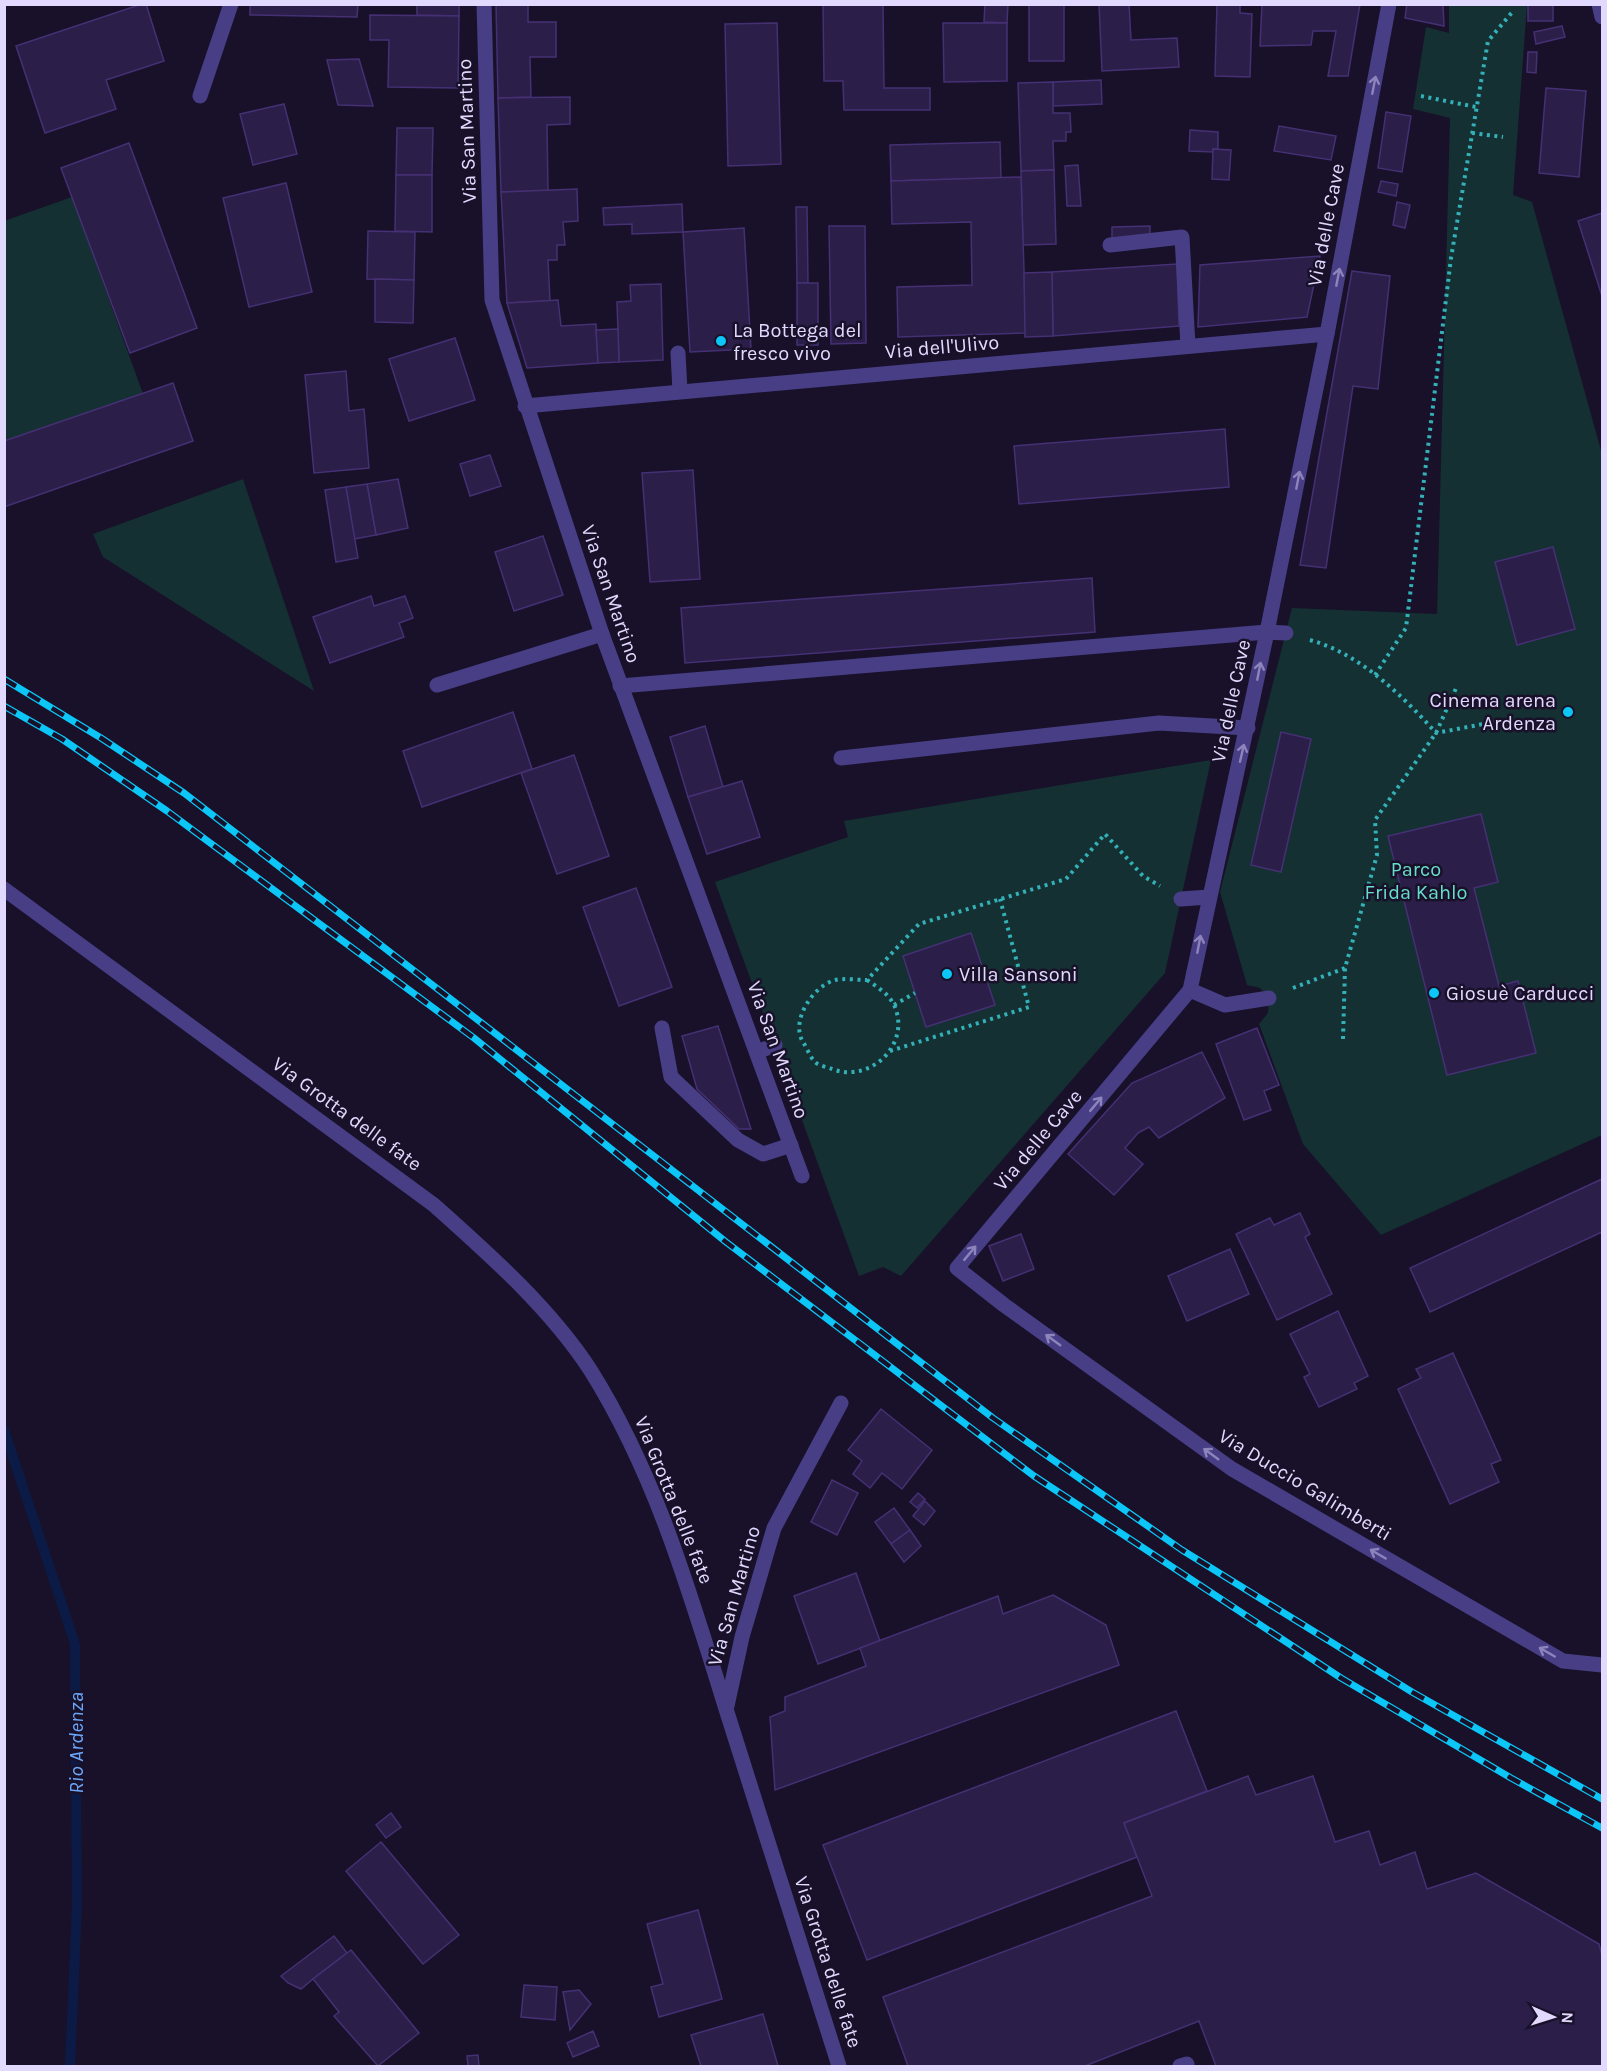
<svg xmlns="http://www.w3.org/2000/svg" width="1607" height="2071" font-family="Karla,sans-serif">
	<rect width="100%" height="100%" fill="#181129"/>
	<!-- green -->
	<g fill="#143032">
		<polygon points="1449,5 1527,5 1513,195 1532,202 1602,454 1602,1135 1381,1235 1303,1144 1259,1024 1268,1013 1269,998 1260,988 1247,985 1220,892 1292,608 1437,614 1450,118 1413,109 1426,27 1449,33"/>
		<polygon points="72,197 143,394 5,441 4,221"/>
		<polygon points="243,479 314,691 103,557 93,534"/>
		<polygon points="1211,760 1165,973 901,1276 883,1267 859,1276 715,882 848,837 844,821"/>
	</g>
	<g fill="none" stroke-linecap="round" stroke-linejoin="round">
		<!-- stream -->
		<polyline stroke="#0c1b46" stroke-width="10" points="4,1430 75,1644 77,1905 70,2066"/>
	</g>
	<!-- building -->
	<g fill="#2b1e49" stroke="#453074" stroke-width="1.5">
		<polygon points="142,4 146,4 164,61 106,80 116,109 45,133 16,46"/>
		<polygon points="250,4 358,4 357,17 250,15"/>
		<polygon points="417,4 459,4 459,16 417,15"/>
		<polygon points="496,4 528,4 528,22 556,22 556,57 530,57 531,97 498,98"/>
		<polygon points="823,4 883,4 884,88 930,88 930,110 844,110 843,81 824,81"/>
		<polygon points="985,4 1008,4 1007,23 984,22"/>
		<rect x="1029" y="4" width="35" height="57"/>
		<polygon points="1099,4 1129,4 1131,40 1177,38 1179,67 1102,71"/>
		<polygon points="1217,4 1240,4 1240,13 1252,14 1250,77 1215,76"/>
		<polygon points="1262,4 1360,4 1348,76 1328,76 1336,31 1313,31 1311,45 1260,46"/>
		<polygon points="1407,4 1443,4 1444,26 1405,18"/>
		<rect x="1528" y="4" width="25" height="17"/>
		<polygon points="370,15 459,16 458,88 388,87 389,40 370,40"/>
		<polygon points="777,23 781,164 728,166 725,24"/>
		<polygon points="943,23 1007,23 1007,81 944,82"/>
		<polygon points="1562,26 1565,37 1536,44 1534,32"/>
		<polygon points="1528,52 1537,52 1536,73 1527,72"/>
		<polygon points="359,59 373,106 338,105 327,60"/>
		<polygon points="1101,80 1102,104 1053,106 1053,82"/>
		<polygon points="1053,82 1053,113 1070,113 1071,132 1066,132 1066,141 1053,141 1054,170 1021,171 1018,83"/>
		<polygon points="1546,88 1586,91 1579,177 1539,173"/>
		<polygon points="570,97 570,124 547,125 548,191 501,192 498,98"/>
		<polygon points="284,104 297,154 253,165 240,114"/>
		<polygon points="1386,112 1411,116 1402,172 1378,168"/>
		<polygon points="1279,126 1336,136 1331,160 1274,151"/>
		<polygon points="397,128 433,128 432,175 396,175"/>
		<polygon points="1190,130 1218,132 1218,149 1213,149 1213,152 1189,151"/>
		<polygon points="1000,142 1001,178 891,181 890,145"/>
		<polygon points="129,143 197,328 130,353 61,168"/>
		<polygon points="1213,149 1231,150 1229,180 1212,179"/>
		<polygon points="1078,165 1081,206 1067,206 1065,166"/>
		<polygon points="1054,170 1056,244 1023,245 1021,171"/>
		<polygon points="396,175 432,175 432,232 395,231"/>
		<polygon points="1021,177 1026,333 898,337 897,287 972,285 971,222 892,224 891,181"/>
		<polygon points="1381,181 1398,184 1396,196 1378,192"/>
		<polygon points="286,183 312,292 249,307 223,198"/>
		<polygon points="577,189 578,221 563,222 565,245 557,245 557,260 548,260 550,301 507,303 501,192"/>
		<polygon points="1397,202 1410,205 1405,228 1393,225"/>
		<polygon points="682,204 683,232 632,234 632,224 604,225 603,208"/>
		<polygon points="796,207 807,207 808,283 797,283"/>
		<polygon points="1602,213 1602,296 1578,221"/>
		<polygon points="829,226 865,226 866,343 831,344"/>
		<polygon points="1150,226 1150,238 1112,240 1112,227"/>
		<polygon points="744,228 751,349 690,352 683,232"/>
		<polygon points="368,231 415,232 414,280 367,279"/>
		<polygon points="1320,256 1307,317 1198,327 1200,265"/>
		<polygon points="1177,264 1179,326 1053,336 1052,272"/>
		<polygon points="1352,271 1390,276 1378,389 1353,386 1326,568 1300,565"/>
		<polygon points="1052,272 1053,336 1025,337 1024,273"/>
		<polygon points="375,279 414,280 413,323 375,322"/>
		<rect x="797" y="283" width="21" height="62"/>
		<polygon points="661,284 663,360 619,362 617,302 631,301 630,285"/>
		<polygon points="558,300 561,326 596,324 598,363 527,368 507,303"/>
		<polygon points="618,329 619,362 598,363 596,330"/>
		<polygon points="455,338 475,400 409,421 389,359"/>
		<polygon points="346,371 349,411 364,409 369,468 314,473 305,375"/>
		<polygon points="173,383 193,441 4,507 4,441"/>
		<polygon points="1225,429 1229,487 1019,504 1014,446"/>
		<polygon points="490,455 501,486 470,496 460,464"/>
		<polygon points="693,470 700,579 650,582 642,473"/>
		<polygon points="398,479 408,528 376,535 367,484"/>
		<polygon points="367,484 376,535 354,539 346,487"/>
		<polygon points="346,487 358,558 336,562 325,490"/>
		<polygon points="543,536 563,595 514,611 495,552"/>
		<polygon points="1553,547 1575,629 1517,645 1495,562"/>
		<polygon points="1092,578 1095,632 685,663 681,608"/>
		<polygon points="371,596 374,606 405,596 413,618 399,623 404,637 330,663 313,617"/>
		<polygon points="513,712 532,769 422,807 403,751"/>
		<polygon points="705,726 723,787 688,797 670,737"/>
		<polygon points="1281,732 1311,739 1281,872 1251,865"/>
		<polygon points="574,755 609,856 557,874 521,773"/>
		<polygon points="742,781 760,837 707,854 688,797"/>
		<polygon points="1481,814 1498,882 1474,888 1499,986 1518,981 1536,1053 1447,1075 1388,836"/>
		<polygon points="636,888 672,987 619,1006 583,907"/>
		<polygon points="971,933 995,1005 926,1027 903,956"/>
		<polygon points="718,1026 751,1129 739,1129 697,1089 682,1036"/>
		<polygon points="1257,1028 1279,1085 1264,1091 1271,1110 1244,1120 1216,1044"/>
		<polygon points="1202,1052 1225,1098 1159,1138 1149,1127 1138,1133 1125,1148 1143,1164 1114,1195 1068,1154 1132,1083"/>
		<polygon points="1602,1179 1602,1232 1430,1312 1410,1268"/>
		<polygon points="1300,1213 1310,1234 1305,1237 1332,1294 1277,1320 1236,1234 1270,1218 1274,1225"/>
		<polygon points="1021,1234 1034,1269 1003,1281 989,1246"/>
		<polygon points="1230,1249 1249,1294 1187,1321 1168,1276"/>
		<polygon points="1338,1311 1368,1376 1354,1383 1357,1389 1319,1407 1304,1377 1310,1374 1290,1334"/>
		<polygon points="1453,1353 1501,1460 1491,1464 1499,1482 1450,1504 1398,1389 1421,1378 1416,1369"/>
		<polygon points="881,1409 932,1450 902,1489 882,1473 870,1488 853,1474 862,1461 848,1450"/>
		<polygon points="832,1480 858,1493 837,1535 811,1522"/>
		<polygon points="918,1493 925,1499 917,1508 910,1502"/>
		<polygon points="925,1501 935,1511 924,1525 913,1516"/>
		<polygon points="894,1508 910,1530 891,1544 875,1522"/>
		<polygon points="910,1530 921,1546 904,1562 891,1544"/>
		<polygon points="856,1573 880,1641 818,1664 794,1596"/>
		<polygon points="1053,1595 1106,1625 1119,1665 775,1790 770,1717 785,1711 785,1697 866,1666 860,1648 998,1596 1003,1614"/>
		<polygon points="1176,1711 1207,1791 1124,1823 1137,1857 867,1960 823,1845"/>
		<polygon points="1248,1776 1256,1795 1313,1776 1335,1842 1369,1831 1380,1865 1415,1852 1427,1889 1476,1873 1599,1944 1602,1955 1602,2066 1216,2066 1199,2021 1085,2066 908,2066 883,1997 1152,1896 1124,1823"/>
		<polygon points="391,1813 401,1827 386,1838 376,1825"/>
		<polygon points="381,1842 459,1935 423,1964 346,1871"/>
		<polygon points="698,1910 722,1999 659,2017 651,1987 663,1984 647,1924"/>
		<polygon points="334,1936 347,1953 313,1979 301,1989 288,1983 281,1976"/>
		<polygon points="351,1950 419,2033 378,2066 334,2016 339,2012 313,1979"/>
		<polygon points="524,1985 557,1987 555,2020 521,2017"/>
		<polygon points="579,1990 591,2004 570,2030 563,1992"/>
		<polygon points="763,2014 778,2066 701,2066 691,2035"/>
		<polygon points="593,2031 599,2046 573,2057 567,2043"/>
		<polygon points="478,2055 479,2066 468,2066 467,2056"/>
	</g>
	<g fill="none" stroke-linecap="round" stroke-linejoin="round">
		<!-- path -->
		<g stroke="#34b1b8" stroke-width="4" stroke-dasharray="3 4.5" stroke-linecap="butt">
			<polyline points="1421,96 1476,107"/>
			<polyline points="1472,133 1503,137"/>
			<path d="M1310,640C1360,654 1402,695 1436,733L1494,722"/>
			<polyline points="1375,675 1406,628 1451,258 1488,41 1514,10"/>
			<path d="M867,980C877,987 888,993 894,1005C912,1043 871,1084 832,1069C827,1067 819,1066 815,1062C810,1057 807,1048 803,1042C790,1021 813,986 835,980C844,978 857,980 867,980L919,924L1066,879L1105,834L1143,876L1160,886"/>
			<polyline points="1293,988 1345,968"/>
			<polyline points="894,1005 915,993"/>
			<polyline points="1343,1039 1345,968 1377,855 1375,820 1436,733 1457,686"/>
			<polyline points="890,1051 1029,1007 1000,899"/>
		</g>
		<!-- minor -->
		<g stroke="#483e86" stroke-width="15">
			<polyline points="484,4 492,300 602,634 802,1176"/>
			<polyline points="1389,4 1327,334 1267,632 1190,990 957,1268 1004,1305 1232,1469 1563,1661 1602,1665"/>
			<polyline points="1599,4 1602,17"/>
			<polyline points="200,96 231,4"/>
			<polyline points="1110,245 1182,237 1188,346"/>
			<polyline points="678,353 680,391"/>
			<polyline points="525,406 1327,334"/>
			<polyline points="437,685 602,634"/>
			<polyline points="620,686 1267,632 1286,633"/>
			<polyline points="841,758 1159,723 1248,728"/>
			<path d="M4,889L434,1205C490,1255 550,1308 591,1371C656,1475 690,1593 726,1709C763,1828 801,1947 839,2066"/>
			<polyline points="1181,899 1209,897"/>
			<polyline points="1190,990 1225,1005 1269,998"/>
			<polyline points="662,1028 671,1077 738,1140 763,1154 791,1145"/>
			<polyline points="757,1052 775,1045"/>
			<polyline points="727,1706 742,1637 774,1528 841,1403"/>
			<polyline points="1180,2066 1187,2064"/>
		</g>
		<defs>
			<g id="rail">
				<polyline points="4,679 101,738 184,793 993,1418 1182,1550 1412,1692 1602,1799"/>
				<polyline points="4,706 62,739 167,811 474,1038 726,1242 1034,1476 1341,1678 1511,1778 1602,1828"/>
			</g>
		</defs>
		<!-- rail casing -->
		<use href="#rail" stroke="#0cc6f8" stroke-width="7"/>
		<!-- rail -->
		<use href="#rail" stroke="#181129" stroke-width="4.5" stroke-dasharray="14" stroke-linecap="butt"/>
	</g>
	<!-- one-way arrows -->
	<defs><path id="oneway-shaft" d="M-6 0H5M1.5-3L5.5 0L1.5 3" fill="none" stroke-width="1.6" stroke-linecap="round" stroke-linejoin="round" transform="scale(1.5)"/></defs>
	<g stroke="#8d84bc">
		<use href="#oneway-shaft" transform="translate(1374 85) rotate(-79)"/>
		<use href="#oneway-shaft" transform="translate(1338 277) rotate(-79)"/>
		<use href="#oneway-shaft" transform="translate(1298 480) rotate(-79)"/>
		<use href="#oneway-shaft" transform="translate(1259 671) rotate(-79)"/>
		<use href="#oneway-shaft" transform="translate(1242 753) rotate(-77)"/>
		<use href="#oneway-shaft" transform="translate(1199 944) rotate(-79)"/>
		<use href="#oneway-shaft" transform="translate(1096 1104) rotate(-50)"/>
		<use href="#oneway-shaft" transform="translate(970 1253) rotate(-50)"/>
		<use href="#oneway-shaft" transform="translate(1053 1340) rotate(-144)"/>
		<use href="#oneway-shaft" transform="translate(1211 1454) rotate(-144)"/>
		<use href="#oneway-shaft" transform="translate(1378 1554) rotate(-150)"/>
		<use href="#oneway-shaft" transform="translate(1547 1652) rotate(-150)"/>
	</g>
	<!-- markers -->
	<g fill="#0cc6f8" stroke="#181129" stroke-width="2">
		<circle cx="721" cy="341" r="6"/>
		<circle cx="1568" cy="712" r="6"/>
		<circle cx="947" cy="974" r="6"/>
		<circle cx="1434" cy="993" r="6"/>
	</g>
	<g text-anchor="middle" dominant-baseline="central" stroke-width="5" stroke-linejoin="round" paint-order="stroke">
		<!-- street labels -->
		<g font-size="20" fill="#e2dafe" stroke="#181129">
			<text transform="translate(467 131) rotate(-92)">Via San Martino</text>
			<text transform="translate(1326 225) rotate(-79)">Via delle Cave</text>
			<text transform="translate(942 347) rotate(-5)">Via dell'Ulivo</text>
			<text transform="translate(611 594) rotate(71)">Via San Martino</text>
			<text transform="translate(1231 701) rotate(-78)">Via delle Cave</text>
			<text transform="translate(778 1050) rotate(70)">Via San Martino</text>
			<text transform="translate(347 1114) rotate(36)">Via Grotta delle fate</text>
			<text transform="translate(1038 1140) rotate(-50)">Via delle Cave</text>
			<text transform="translate(1305 1485) rotate(31)">Via Duccio Galimberti</text>
			<text transform="translate(674 1500) rotate(68)">Via Grotta delle fate</text>
			<text transform="translate(734 1596) rotate(-74)">Via San Martino</text>
			<text transform="translate(828 1962) rotate(72)">Via Grotta delle fate</text>
		</g>
		<!-- poi labels -->
		<g font-size="20" fill="#e2dafe" stroke="#181129" text-anchor="start">
			<text x="733" y="330">La Bottega del<tspan x="733" dy="23">fresco vivo</tspan></text>
			<text x="1556" y="700" text-anchor="end">Cinema arena<tspan x="1556" dy="23">Ardenza</tspan></text>
			<text x="959" y="974">Villa Sansoni</text>
			<text x="1446" y="993">Giosuè Carducci</text>
		</g>
		<!-- park labels -->
		<g font-size="20" fill="#66ddcd" stroke="#181129">
			<text x="1416" y="869">Parco<tspan x="1416" dy="23">Frida Kahlo</tspan></text>
		</g>
		<!-- water labels -->
		<g font-size="21" font-style="italic" fill="#6ba8fb" stroke="#181129">
			<text transform="translate(76 1743) rotate(-90)">Rio Ardenza</text>
		</g>
	</g>
	<!-- border -->
	<rect width="1607" height="2071" fill="none" stroke="#e2dafe" stroke-width="12"/>
	<!-- north arrow -->
	<g transform="translate(1553 2017) rotate(93)" stroke="#181129" stroke-width="4.5" paint-order="stroke">
	<path d="M0-4.5L10 22L0 15L-10 22Z" fill="#e2dafe"/>
	<text y="-9" font-size="16" font-weight="bold" text-anchor="middle" fill="#e2dafe">N</text>
	</g>
</svg>
